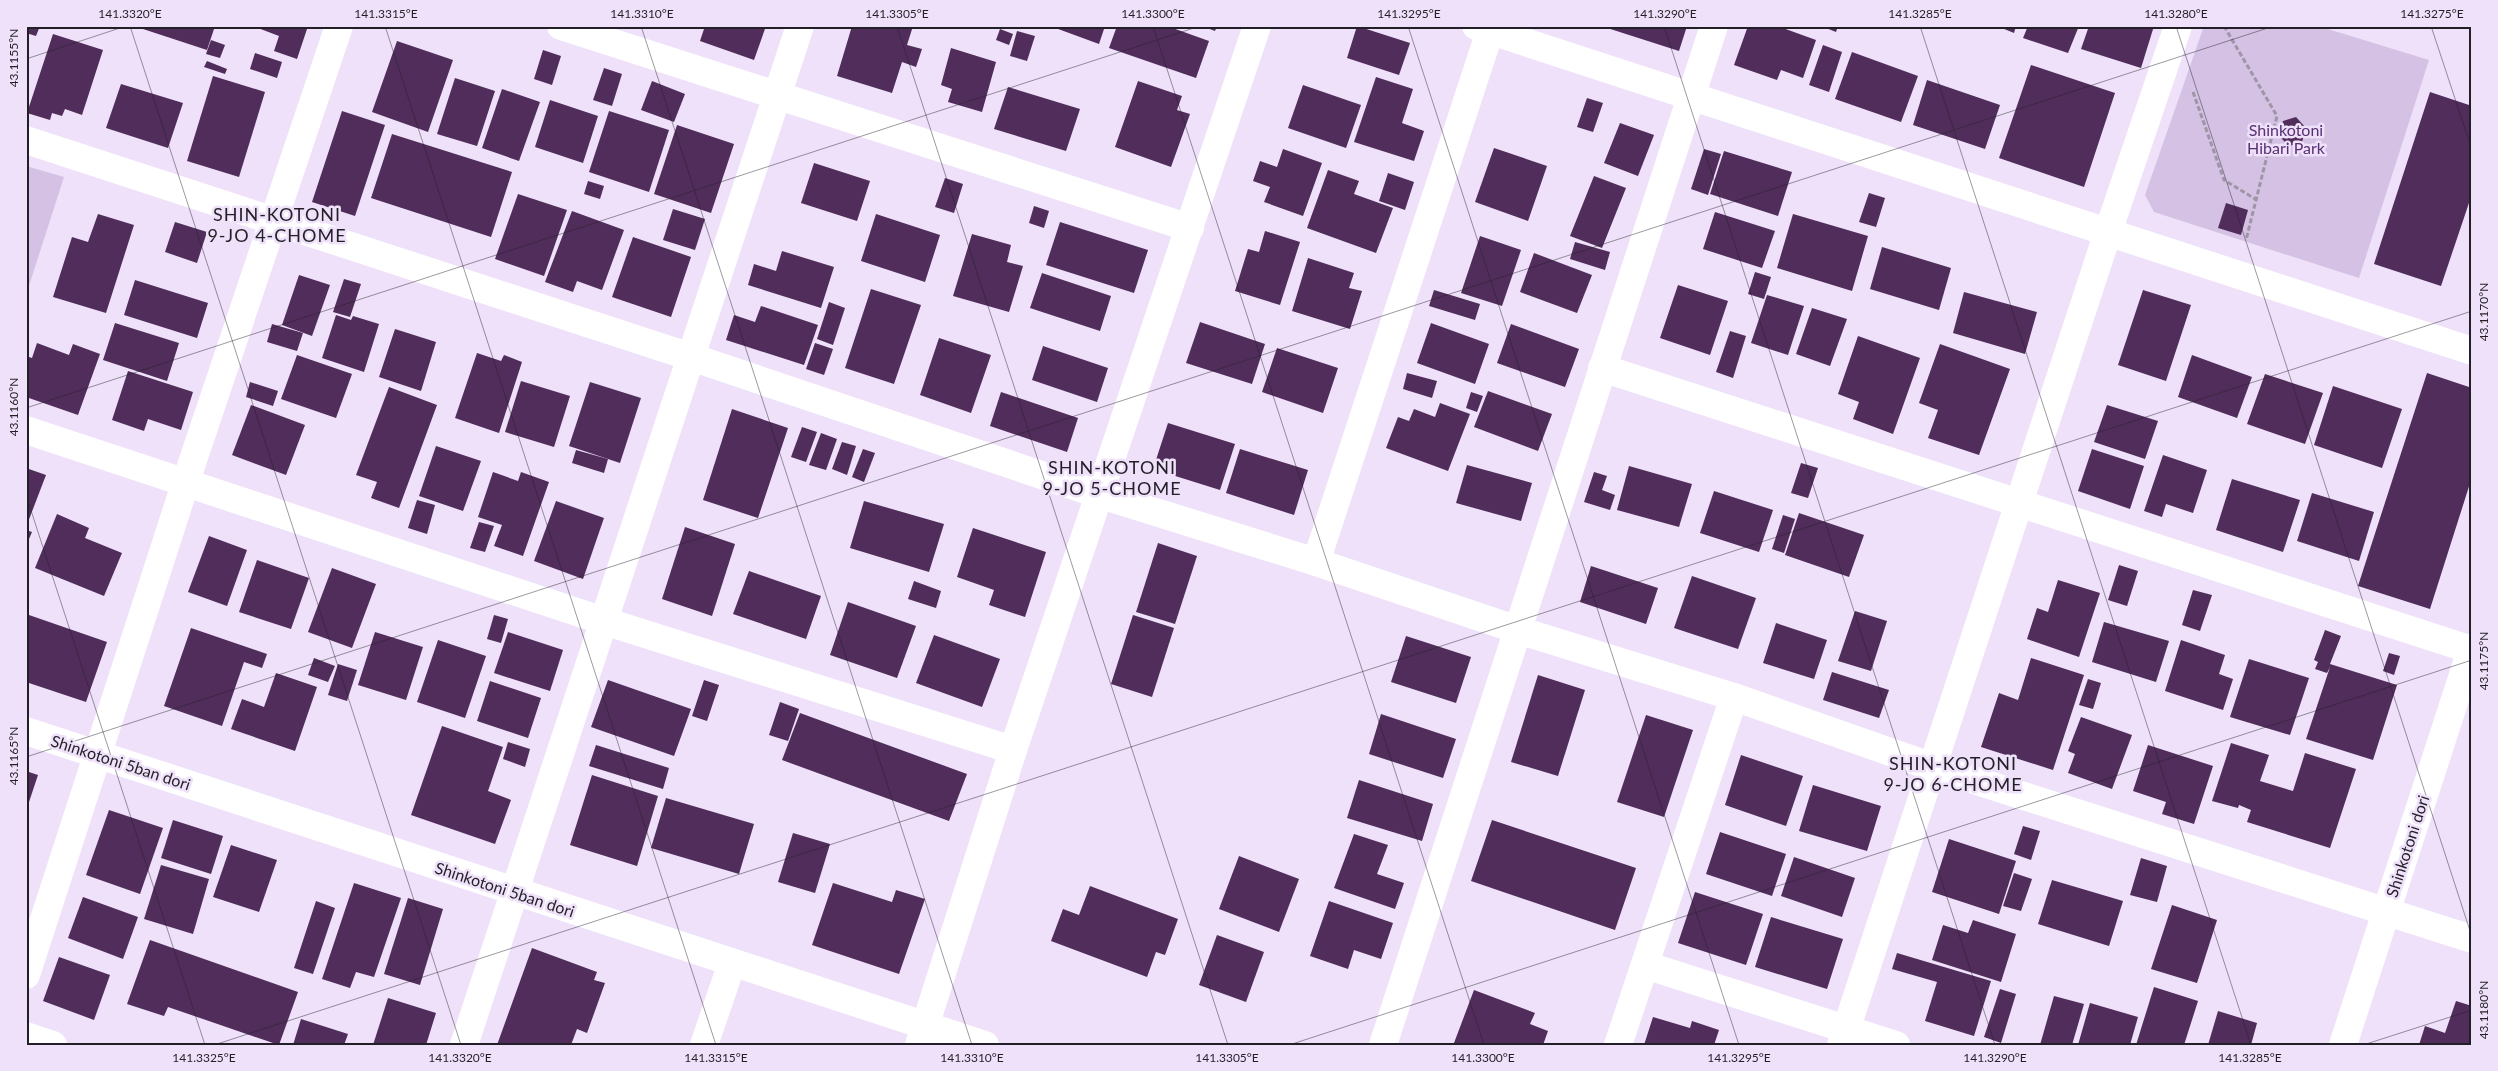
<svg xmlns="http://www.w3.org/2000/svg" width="2498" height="1071" font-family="Lato,sans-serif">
	<rect width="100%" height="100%" fill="#eee1f9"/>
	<!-- green -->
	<g fill="#d4c1e4">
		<polygon points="2204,26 2318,26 2429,60 2359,278 2154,212 2145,195"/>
		<polygon points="26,166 64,177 26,295"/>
	</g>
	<!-- building -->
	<g fill="#502d5a">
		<polygon points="26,26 40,26 36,36 26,33"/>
		<polygon points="144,26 215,26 207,50 143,29"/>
		<polygon points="253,26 308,26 297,59 274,51 279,36"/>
		<polygon points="705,26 766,26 754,60 700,41"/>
		<polygon points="852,26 913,26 907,45 922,49 916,67 902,62 892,93 837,76"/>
		<polygon points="1050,26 1105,26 1099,44"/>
		<polygon points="1117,26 1167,26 1209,41 1196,78 1109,48"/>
		<polygon points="1202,26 1217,26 1215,31"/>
		<polygon points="1357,26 1410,43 1399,75 1347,58"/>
		<polygon points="1601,26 1687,26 1679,51"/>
		<polygon points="1748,26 1777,26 1816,40 1803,78 1781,70 1777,80 1734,65"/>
		<polygon points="1821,26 1838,26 1836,32"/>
		<polygon points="1997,26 2016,26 2014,33"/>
		<polygon points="2028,26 2079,26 2068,53 2023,38"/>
		<polygon points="2089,26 2154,26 2141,68 2081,49"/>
		<polygon points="1000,29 1013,34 1009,45 996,40"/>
		<polygon points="1017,31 1035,36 1027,61 1010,56"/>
		<polygon points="53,34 103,50 82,115 65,109 62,116 52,113 50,120 27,113"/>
		<polygon points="211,40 225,45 220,58 206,54"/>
		<polygon points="397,41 453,60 428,132 372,112"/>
		<polygon points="1823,45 1842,52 1829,92 1809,85"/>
		<polygon points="951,48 996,62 982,112 948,102 952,89 941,85"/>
		<polygon points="543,50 561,56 552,85 534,79"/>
		<polygon points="1852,52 1918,76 1901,122 1835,99"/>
		<polygon points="255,53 282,62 277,78 250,69"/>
		<polygon points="207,61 227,69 225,74 204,67"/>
		<polygon points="2031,65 2115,93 2084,187 1999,158"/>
		<polygon points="604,68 622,74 612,106 593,100"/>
		<polygon points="213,76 265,92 239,177 187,161"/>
		<polygon points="1376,77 1413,89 1402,123 1424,131 1414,161 1354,142"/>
		<polygon points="455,78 495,91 477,146 437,134"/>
		<polygon points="1927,80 2000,105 1985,149 1913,125"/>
		<polygon points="652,81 685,94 674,122 641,110"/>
		<polygon points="1138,81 1182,96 1177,110 1190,114 1171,167 1115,147"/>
		<polygon points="121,84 183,103 168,148 106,128"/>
		<polygon points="1303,85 1361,105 1346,148 1288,128"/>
		<polygon points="1008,87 1080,109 1066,151 994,129"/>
		<polygon points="502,89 540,102 519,161 482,148"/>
		<polygon points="2430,92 2472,106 2472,194 2441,286 2374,264"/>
		<polygon points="1587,98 1603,103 1593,132 1577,127"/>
		<polygon points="550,100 598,116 583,163 535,147"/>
		<polygon points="342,111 385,125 355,216 312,202"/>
		<polygon points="609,111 669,130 649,192 589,172"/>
		<polygon points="2296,117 2306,128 2302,142 2289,146 2279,136 2283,121"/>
		<polygon points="1620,123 1654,135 1638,176 1604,163"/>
		<polygon points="677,125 734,144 711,213 654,194"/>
		<polygon points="392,134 512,172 491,237 371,198"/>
		<polygon points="1494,148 1547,166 1528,221 1475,202"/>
		<polygon points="1283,149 1322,163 1303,216 1264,202 1270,187 1253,181 1260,161 1277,167"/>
		<polygon points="1704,149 1721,154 1708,195 1691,189"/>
		<polygon points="1724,151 1792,172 1778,216 1710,194"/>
		<polygon points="814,163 870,181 857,221 801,203"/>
		<polygon points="1328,170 1359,181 1354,194 1393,208 1376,253 1307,228"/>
		<polygon points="1388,173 1414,182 1405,210 1379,201"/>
		<polygon points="1594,176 1626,188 1602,248 1570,236"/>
		<polygon points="945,178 963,184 954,213 935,207"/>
		<polygon points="588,181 604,186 600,199 584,194"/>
		<polygon points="1869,193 1885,198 1876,227 1859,222"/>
		<polygon points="518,194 567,210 544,276 495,259"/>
		<polygon points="2226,203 2248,210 2241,235 2218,228"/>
		<polygon points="1034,206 1049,211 1044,228 1029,223"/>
		<polygon points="673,209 705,219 695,250 663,240"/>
		<polygon points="572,211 624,230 602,290 577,281 573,292 545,282"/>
		<polygon points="1715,212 1775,231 1762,268 1703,249"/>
		<polygon points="98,214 134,225 106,313 53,297 72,237 88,242"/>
		<polygon points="876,214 940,235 925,282 861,261"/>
		<polygon points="1793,214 1868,236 1852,291 1777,268"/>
		<polygon points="175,222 207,232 197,263 165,252"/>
		<polygon points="1060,222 1148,250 1134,293 1046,265"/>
		<polygon points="1265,231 1300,242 1280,305 1235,291 1248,249 1259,252"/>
		<polygon points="972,234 1011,245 1007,262 1023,266 1009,312 953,296"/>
		<polygon points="1480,236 1521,250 1502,306 1461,293"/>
		<polygon points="633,237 691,257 671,317 612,297"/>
		<polygon points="1575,242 1610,252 1605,270 1570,259"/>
		<polygon points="1882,247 1951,268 1939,310 1870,289"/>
		<polygon points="782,251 834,267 821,308 748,285 754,264 776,271"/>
		<polygon points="1534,253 1592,275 1577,313 1520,292"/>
		<polygon points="1308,258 1354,273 1349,288 1362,291 1350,329 1292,311"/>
		<polygon points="1755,272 1771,277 1764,299 1748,294"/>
		<polygon points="1042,273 1111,296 1100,331 1030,308"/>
		<polygon points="299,275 330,285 312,336 282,325"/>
		<polygon points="344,279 361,284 350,317 333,312"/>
		<polygon points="135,280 208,303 197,338 124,315"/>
		<polygon points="1678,285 1728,301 1710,355 1660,338"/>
		<polygon points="871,289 921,305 894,384 845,368"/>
		<polygon points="1434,290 1480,304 1475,320 1429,306"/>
		<polygon points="2143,290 2191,305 2166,381 2118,365"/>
		<polygon points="1964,292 2037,312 2025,354 1953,333"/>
		<polygon points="1767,295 1804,306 1788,355 1751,343"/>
		<polygon points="829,302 845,308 833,345 817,339"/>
		<polygon points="761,306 818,325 804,365 726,340 734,315 755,322"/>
		<polygon points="1812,308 1847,319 1830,366 1796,354"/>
		<polygon points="336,315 351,320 353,316 379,324 364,372 322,358"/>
		<polygon points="1200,322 1265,344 1252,384 1186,363"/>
		<polygon points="115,323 179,343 167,381 103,360"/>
		<polygon points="1431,323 1489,344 1475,384 1417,363"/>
		<polygon points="272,324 303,333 297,351 267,342"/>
		<polygon points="1511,324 1579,349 1565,387 1497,363"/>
		<polygon points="395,329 436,342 421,391 379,377"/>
		<polygon points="1730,331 1746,336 1733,378 1716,372"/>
		<polygon points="1858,336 1920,358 1893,434 1853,419 1859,402 1838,394"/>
		<polygon points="939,338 991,355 971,413 920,395"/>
		<polygon points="37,343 69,355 73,344 100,354 78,415 26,397 26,356 32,358"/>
		<polygon points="815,343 833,349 824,375 806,369"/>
		<polygon points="1940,344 2010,369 1979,455 1928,438 1938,410 1919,403"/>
		<polygon points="1043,346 1108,368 1097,402 1032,380"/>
		<polygon points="1277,348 1338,368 1323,413 1262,392"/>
		<polygon points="477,353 501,361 504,355 522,362 499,433 455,418"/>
		<polygon points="297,355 352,374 336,418 281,399"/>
		<polygon points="2192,355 2252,377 2237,418 2178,397"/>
		<polygon points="128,371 193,392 181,430 148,419 144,431 112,420"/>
		<polygon points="1407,373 1437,381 1432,398 1403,389"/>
		<polygon points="2427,373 2472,388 2472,477 2430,609 2358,586"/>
		<polygon points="2265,374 2323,393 2305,444 2247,424"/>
		<polygon points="521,381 570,396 554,447 505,432"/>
		<polygon points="250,382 278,391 273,406 246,397"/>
		<polygon points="590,382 641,398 620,463 569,446"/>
		<polygon points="2333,386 2402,409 2382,468 2314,445"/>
		<polygon points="389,387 437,405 399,508 371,498 377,482 356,475"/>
		<polygon points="1488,391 1552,414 1538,451 1474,427"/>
		<polygon points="1001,392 1078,418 1067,452 990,426"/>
		<polygon points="1471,392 1483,396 1477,412 1466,408"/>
		<polygon points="1440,403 1470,414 1448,471 1386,448 1398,417 1409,421 1414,409 1435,417"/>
		<polygon points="251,405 305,425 286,475 232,455"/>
		<polygon points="2107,405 2158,421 2145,459 2094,442"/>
		<polygon points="732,409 788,428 758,518 703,500"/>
		<polygon points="1168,423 1235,444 1220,490 1153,469"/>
		<polygon points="802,427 817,432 806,462 791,457"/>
		<polygon points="821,433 837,439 826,470 809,465"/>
		<polygon points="842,442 856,446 847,475 832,469"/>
		<polygon points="436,446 481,461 463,511 419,496"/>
		<polygon points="863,449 875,453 864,482 852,477"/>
		<polygon points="1240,449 1308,470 1294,515 1226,493"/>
		<polygon points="2092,449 2144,466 2130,509 2078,491"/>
		<polygon points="576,450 608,459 604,473 572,463"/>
		<polygon points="2163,455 2207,470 2193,513 2166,504 2162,517 2144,511"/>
		<polygon points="1801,463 1818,468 1808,498 1791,493"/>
		<polygon points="1467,465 1532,483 1521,521 1456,503"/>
		<polygon points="1629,466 1692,484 1679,527 1617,510"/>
		<polygon points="26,468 46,475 28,522 26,521"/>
		<polygon points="493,472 518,481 521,472 549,482 523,556 494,546 502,525 478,517"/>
		<polygon points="1594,472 1607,476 1602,490 1615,495 1610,510 1584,502"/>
		<polygon points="2232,479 2300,500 2283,552 2216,530"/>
		<polygon points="1714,491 1773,510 1759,552 1700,533"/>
		<polygon points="2312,493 2374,512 2359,561 2297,541"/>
		<polygon points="417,500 435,505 427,534 408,528"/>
		<polygon points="556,501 604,518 583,579 534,561"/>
		<polygon points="864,501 944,524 929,572 850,548"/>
		<polygon points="1799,513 1864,535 1849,577 1785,555"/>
		<polygon points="57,514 89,528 85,538 122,553 104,596 35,568"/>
		<polygon points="1783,515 1795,519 1784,553 1772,549"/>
		<polygon points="479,522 494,526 485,552 470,548"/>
		<polygon points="685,527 735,544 712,616 662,599"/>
		<polygon points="973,528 1046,552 1025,617 989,605 994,590 957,577"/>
		<polygon points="26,530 32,532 26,546"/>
		<polygon points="209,536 247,550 227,606 188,592"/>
		<polygon points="1158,543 1197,556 1175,624 1136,612"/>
		<polygon points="257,560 309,578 291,629 239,612"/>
		<polygon points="2119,565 2138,571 2127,606 2108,600"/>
		<polygon points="1591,566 1658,588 1646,624 1580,602"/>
		<polygon points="332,568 376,584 352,648 308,632"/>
		<polygon points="749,571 821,596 806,639 733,614"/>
		<polygon points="1692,576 1756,598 1738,649 1674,628"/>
		<polygon points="2058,580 2100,593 2079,657 2027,639 2037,608 2048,612"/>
		<polygon points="914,581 941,591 936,608 908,599"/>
		<polygon points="2193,590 2212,595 2200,631 2182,625"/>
		<polygon points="848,602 916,626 897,678 830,655"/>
		<polygon points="1855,611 1887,621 1871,671 1838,661"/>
		<polygon points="29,615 107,642 86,702 26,682 29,672 26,671 26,622"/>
		<polygon points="494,615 508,619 501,643 487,639"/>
		<polygon points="1133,615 1174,628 1152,697 1111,684"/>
		<polygon points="2104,622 2169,641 2156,682 2092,662"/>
		<polygon points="1776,623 1827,640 1814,679 1763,663"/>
		<polygon points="191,628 267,654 262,668 244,662 222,726 164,706"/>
		<polygon points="2325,630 2341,636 2330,664 2397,685 2373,760 2306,739 2330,667 2327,673 2315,669 2318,662 2314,660"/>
		<polygon points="375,632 423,647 406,700 358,685"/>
		<polygon points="508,632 563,650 550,691 494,673"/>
		<polygon points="934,635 1000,659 982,707 916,683"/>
		<polygon points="1406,636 1471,657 1456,703 1391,682"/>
		<polygon points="438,640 486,656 465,718 417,702"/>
		<polygon points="2181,640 2225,655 2219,674 2233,679 2223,710 2165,691"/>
		<polygon points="2389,653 2400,656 2394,675 2383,671"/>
		<polygon points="314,658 335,666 328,682 308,675"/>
		<polygon points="2031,658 2084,675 2053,770 1981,747 1999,693 2018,700"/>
		<polygon points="2249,659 2309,678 2290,735 2230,717"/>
		<polygon points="338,664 357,670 347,701 328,695"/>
		<polygon points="1832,672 1889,690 1879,718 1823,700"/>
		<polygon points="276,673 317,687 295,751 231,729 242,699 264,707"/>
		<polygon points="1538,675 1585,690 1558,776 1511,762"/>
		<polygon points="2088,679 2101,683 2093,709 2079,705"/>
		<polygon points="608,680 691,709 674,756 591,727"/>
		<polygon points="704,680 719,685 707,721 692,716"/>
		<polygon points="490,681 541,698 528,738 477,721"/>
		<polygon points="780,702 799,709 788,741 769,735"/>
		<polygon points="800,713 967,774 949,821 782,760"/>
		<polygon points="1381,714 1456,739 1443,778 1369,754"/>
		<polygon points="1646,715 1693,730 1664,817 1617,802"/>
		<polygon points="2081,717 2132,735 2112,789 2068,773 2075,754 2068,751"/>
		<polygon points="442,726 503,747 488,791 511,800 495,844 411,815"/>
		<polygon points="508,742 530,749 525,767 503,759"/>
		<polygon points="2231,743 2269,755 2260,781 2293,791 2305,753 2356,769 2330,848 2247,822 2251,810 2239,805 2238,808 2212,801"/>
		<polygon points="596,745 669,768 663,789 589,766"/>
		<polygon points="2148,745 2213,766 2194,824 2162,814 2166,802 2133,791"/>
		<polygon points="1741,755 1803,776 1786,826 1725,805"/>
		<polygon points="26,771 38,775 27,808 26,808"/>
		<polygon points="592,775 658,796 637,866 570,845"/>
		<polygon points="1359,780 1433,804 1422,841 1347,818"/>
		<polygon points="1813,785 1881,806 1867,851 1799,831"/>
		<polygon points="666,798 754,824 739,874 651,848"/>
		<polygon points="109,810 163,828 140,894 86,875"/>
		<polygon points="173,820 223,836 211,874 161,858"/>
		<polygon points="1492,820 1636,868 1615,930 1471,881"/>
		<polygon points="2023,826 2040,831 2031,860 2014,854"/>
		<polygon points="1720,832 1786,854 1772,896 1706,874"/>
		<polygon points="793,833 830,844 815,893 778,882"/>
		<polygon points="1354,834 1388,845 1377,874 1404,883 1395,909 1334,888"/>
		<polygon points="1949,839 2016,861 1999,914 1932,892"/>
		<polygon points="231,845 277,860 259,912 213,897"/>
		<polygon points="1239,856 1299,879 1279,932 1219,909"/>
		<polygon points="1794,857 1855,878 1842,917 1781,896"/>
		<polygon points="2141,858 2167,866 2157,902 2130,895"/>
		<polygon points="161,865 209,879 193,934 144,919"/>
		<polygon points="2014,873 2032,879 2021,911 2003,906"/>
		<polygon points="2052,880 2123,901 2109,946 2038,924"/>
		<polygon points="354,883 401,898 374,977 356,972 350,988 322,979"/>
		<polygon points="833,883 892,902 896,890 925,899 899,974 812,945"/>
		<polygon points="1090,886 1178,919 1165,955 1156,952 1147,977 1051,941 1063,909 1079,915"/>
		<polygon points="1695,892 1763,914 1746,965 1678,943"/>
		<polygon points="83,897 138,917 123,959 68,938"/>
		<polygon points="408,898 443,909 420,985 384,974"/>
		<polygon points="316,901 335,908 313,974 294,968"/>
		<polygon points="1329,901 1393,923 1381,959 1354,950 1348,969 1310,956"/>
		<polygon points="2172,905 2217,920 2197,983 2151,969"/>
		<polygon points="1771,917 1843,939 1827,989 1755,967"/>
		<polygon points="1973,920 2016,934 2001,982 1932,960 1943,925 1968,933"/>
		<polygon points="1217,935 1264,952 1246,1002 1199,985"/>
		<polygon points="150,940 298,992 279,1045 168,1007 164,1016 127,1004"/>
		<polygon points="532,948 597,972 594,980 605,983 587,1033 577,1029 571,1045 497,1045"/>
		<polygon points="1897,953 1991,981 1974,1036 1925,1021 1937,982 1892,969"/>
		<polygon points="59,957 110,975 94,1020 43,1001"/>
		<polygon points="2154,987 2198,1001 2184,1045 2136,1045"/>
		<polygon points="2000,989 2016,994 2001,1043 1984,1037"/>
		<polygon points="1474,990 1535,1013 1530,1024 1548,1031 1543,1045 1459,1045 1454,1043"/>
		<polygon points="2054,996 2084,1004 2072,1045 2040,1045"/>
		<polygon points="388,998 436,1013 426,1045 373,1045"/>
		<polygon points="2456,1001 2472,1006 2472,1045 2419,1045 2425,1026 2445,1033"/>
		<polygon points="2090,1003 2138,1017 2130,1045 2078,1045"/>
		<polygon points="2218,1011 2257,1023 2251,1045 2208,1045"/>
		<polygon points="1653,1017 1690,1028 1692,1021 1719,1030 1714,1045 1644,1045"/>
		<polygon points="301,1019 348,1034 344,1045 293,1045"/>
	</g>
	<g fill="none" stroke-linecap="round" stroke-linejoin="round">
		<!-- path -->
		<g stroke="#9e95a7" stroke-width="3" stroke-dasharray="5 2.5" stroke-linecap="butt">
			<polyline points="2224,26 2277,116 2246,240"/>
			<polyline points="2193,92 2224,180 2257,200"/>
		</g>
		<!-- minor -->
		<g stroke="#fff" stroke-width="28">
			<polyline points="561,26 1190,228"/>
			<polyline points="1476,26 2472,351"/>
			<polyline points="26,140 691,357 1098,494 1316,562 1518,630 1734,697 1933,767 2472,939"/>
			<polyline points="1602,368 2472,650"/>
			<polyline points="26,430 604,621 1013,750"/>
			<polyline points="1316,562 1490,31"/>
			<polyline points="26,731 985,1045"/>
			<polyline points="1645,965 1896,1045"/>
			<polyline points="26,975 192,463 339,26"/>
			<polyline points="26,1036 53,1045"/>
			<polyline points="464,1045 800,26"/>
			<polyline points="704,1045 732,963"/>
			<polyline points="919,1045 1013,750 1257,26"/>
			<polyline points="1383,1045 1714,26"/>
			<polyline points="1618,1045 1734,697"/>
			<polyline points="1841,1045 2108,232 2178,26"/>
			<polyline points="2343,1045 2472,647"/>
		</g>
	</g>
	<!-- ticks -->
	<path fill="none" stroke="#231f27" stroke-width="1" stroke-opacity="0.45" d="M130,26L461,1045M385,26L716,1045M641,26L972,1045M897,26L1228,1045M1153,26L1484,1045M1408,26L1739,1045M1664,26L1995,1045M1920,26L2251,1045M2176,26L2472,937M2431,26L2472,150M26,59L126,26M26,408L1200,26M26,495L205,1045M26,757L2274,26M214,1045L2472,311M1289,1045L2472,660M2363,1045L2472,1010"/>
	<g text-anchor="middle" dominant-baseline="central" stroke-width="5" stroke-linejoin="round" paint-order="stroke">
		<!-- park labels -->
		<g font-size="16" fill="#593074" stroke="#eee1f9">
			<text x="2286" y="129">Shinkotoni<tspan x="2286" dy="18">Hibari Park</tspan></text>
		</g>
		<!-- street labels -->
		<g font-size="16" fill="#231f27" stroke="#eee1f9">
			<text transform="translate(121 762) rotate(18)">Shinkotoni 5ban dori</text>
			<text transform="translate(2407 846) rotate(-72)">Shinkotoni dori</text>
			<text transform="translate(505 889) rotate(18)">Shinkotoni 5ban dori</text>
		</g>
		<!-- neighbourhood labels -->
		<g font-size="18" letter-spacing="1" fill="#231f27" stroke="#eee1f9">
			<text x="277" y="214">SHIN-KOTONI<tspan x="277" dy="21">9-JO 4-CHOME</tspan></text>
			<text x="1112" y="467">SHIN-KOTONI<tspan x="1112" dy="21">9-JO 5-CHOME</tspan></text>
			<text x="1953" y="763">SHIN-KOTONI<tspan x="1953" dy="21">9-JO 6-CHOME</tspan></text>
		</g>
	</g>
	<!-- border -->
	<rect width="2498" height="1071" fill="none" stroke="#eee1f9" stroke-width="55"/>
	<rect x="28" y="28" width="2442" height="1016" fill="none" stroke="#231f27" stroke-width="2"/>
	<g font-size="12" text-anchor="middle" fill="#231f27">
		<text x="130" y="18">141.3320°E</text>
		<text x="386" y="18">141.3315°E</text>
		<text x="642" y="18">141.3310°E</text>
		<text x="897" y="18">141.3305°E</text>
		<text x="1153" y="18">141.3300°E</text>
		<text x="1409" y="18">141.3295°E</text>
		<text x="1665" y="18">141.3290°E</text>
		<text x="1920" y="18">141.3285°E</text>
		<text x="2176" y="18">141.3280°E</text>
		<text x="2432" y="18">141.3275°E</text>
		<text transform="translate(14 58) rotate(-90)" y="4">43.1155°N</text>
		<text transform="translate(2484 312) rotate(-90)" y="4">43.1170°N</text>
		<text transform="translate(14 407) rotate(-90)" y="4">43.1160°N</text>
		<text transform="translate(2484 661) rotate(-90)" y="4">43.1175°N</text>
		<text transform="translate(14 756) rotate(-90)" y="4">43.1165°N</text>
		<text transform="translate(2484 1010) rotate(-90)" y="4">43.1180°N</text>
		<text x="204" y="1062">141.3325°E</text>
		<text x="460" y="1062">141.3320°E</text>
		<text x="716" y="1062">141.3315°E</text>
		<text x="972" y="1062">141.3310°E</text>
		<text x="1227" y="1062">141.3305°E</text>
		<text x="1483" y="1062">141.3300°E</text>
		<text x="1739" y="1062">141.3295°E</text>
		<text x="1995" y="1062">141.3290°E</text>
		<text x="2250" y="1062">141.3285°E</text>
	</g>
</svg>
